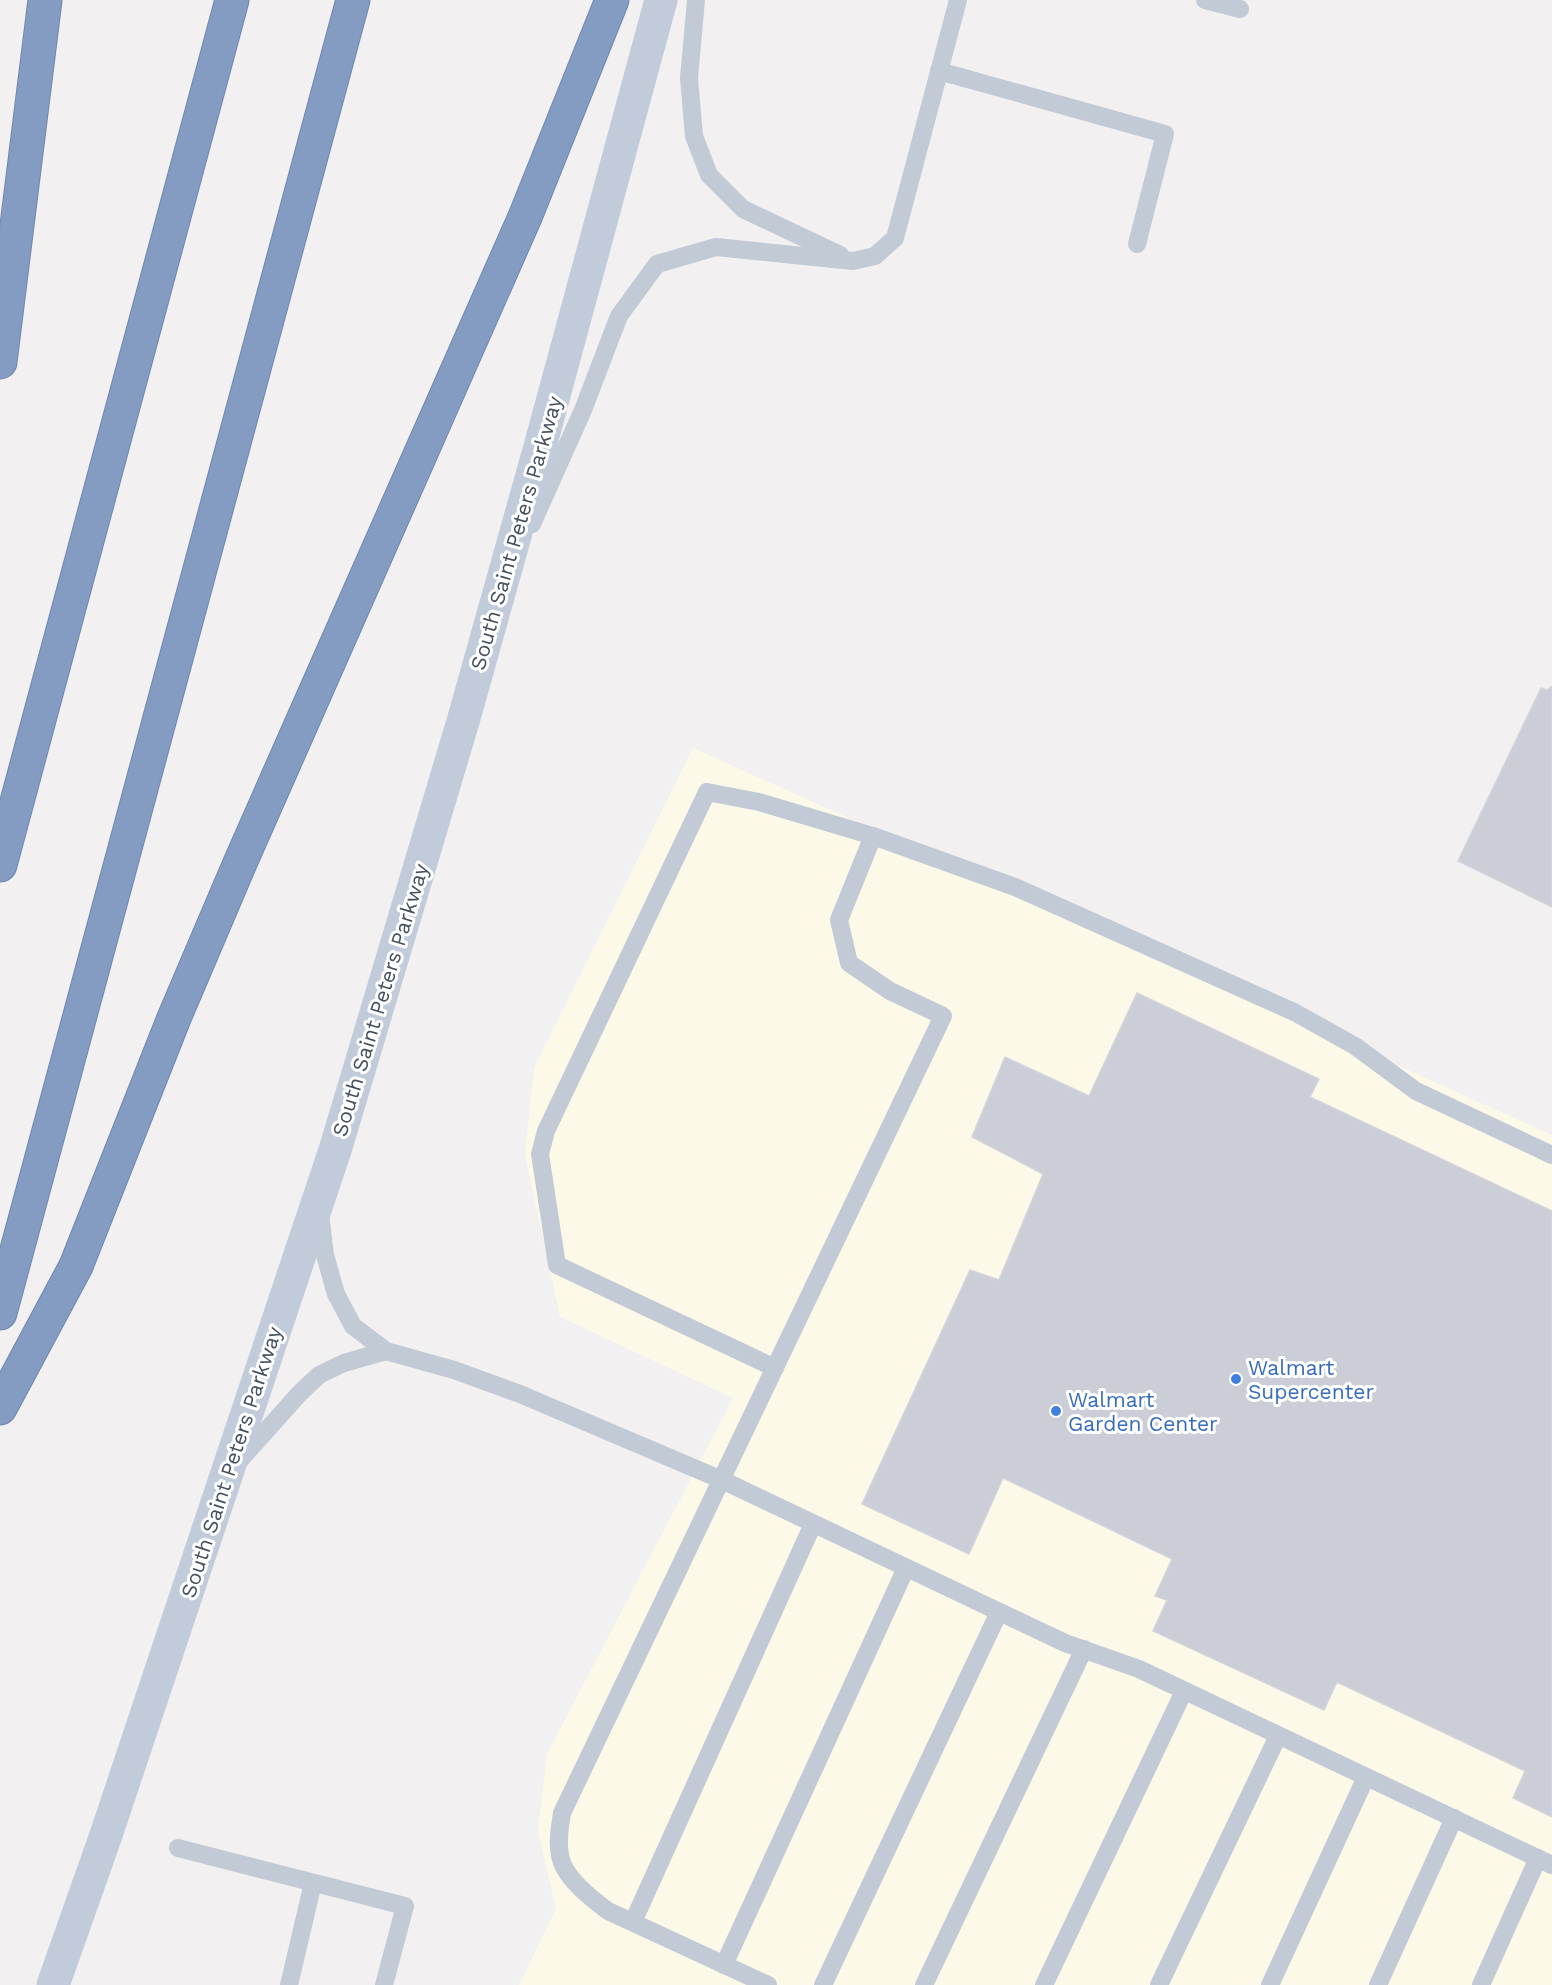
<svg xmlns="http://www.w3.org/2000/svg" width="1552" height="1985" font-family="'Work Sans',sans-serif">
	<rect width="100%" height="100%" fill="#f2f0f0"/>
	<!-- commercial -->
	<polygon fill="#fdf9e9" points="693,748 1552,1135 1552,1985 519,1985 556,1909 538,1830 547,1754 733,1398 560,1317 525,1154 534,1068"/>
	<!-- building -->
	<g fill="#cbced6" stroke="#d3d5dc" stroke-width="1.5">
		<polygon points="1552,686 1552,907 1458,861 1541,688 1547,690"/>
		<polygon points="1137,993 1319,1079 1310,1097 1552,1211 1552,1817 1513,1798 1525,1771 1337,1682 1324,1710 1153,1631 1167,1600 1155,1596 1172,1559 1003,1478 969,1554 862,1504 970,1270 999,1280 1043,1174 972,1137 1005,1057 1089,1096"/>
	</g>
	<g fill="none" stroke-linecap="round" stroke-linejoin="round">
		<defs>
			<g id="highway">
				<polyline points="0,362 45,0"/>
				<polyline points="0,865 232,0"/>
				<polyline points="0,1313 353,0"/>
				<polyline points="0,1408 76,1266 174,1018 240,863 525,217 612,0"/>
			</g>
		</defs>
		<!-- highway casing -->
		<use href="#highway" stroke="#6f87ae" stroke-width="35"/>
		<!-- lane -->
		<g stroke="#c2cad6" stroke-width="18">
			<polyline points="696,0 689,78 694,136 709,175 743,209 840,255"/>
			<polyline points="1205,0 1240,9"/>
			<polyline points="939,71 1165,134 1137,244"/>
			<polyline points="532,524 583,410 619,316 657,264 716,247 853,261 875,256 895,238 958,0"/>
			<polyline points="320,1214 325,1255 336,1294 353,1326 386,1351 454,1370 520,1394 722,1480 1065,1643 1139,1669 1552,1865"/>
			<polyline points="775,1368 557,1265 540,1154 546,1131 707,792 759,802 873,836 1015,887 1294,1012 1355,1046 1416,1091 1552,1155"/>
			<polyline points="238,1462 299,1394 319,1375 344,1363 386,1351"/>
			<polyline points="178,1848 405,1906 384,1985"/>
			<polyline points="633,1922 813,1524"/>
			<polyline points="724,1965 906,1568"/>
			<polyline points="289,1985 313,1883"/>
			<path d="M768,1985L608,1911C592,1899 563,1877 560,1855C557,1841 560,1827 562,1813L943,1016L890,991L849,963L839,920L873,836"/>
			<polyline points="823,1985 999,1612"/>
			<polyline points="924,1985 1084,1649"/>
			<polyline points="1044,1985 1184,1691"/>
			<polyline points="1159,1985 1278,1736"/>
			<polyline points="1270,1985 1366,1777"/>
			<polyline points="1378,1985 1454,1818"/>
			<polyline points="1481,1985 1538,1858"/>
		</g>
		<!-- secondary -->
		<polyline stroke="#c1cbda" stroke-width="33" points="53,1985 106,1835 336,1147 464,718 541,443 661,0"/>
		<!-- highway -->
		<use href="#highway" stroke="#849cc2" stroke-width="33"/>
	</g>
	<!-- markers -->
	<g fill="#3f7fe0" stroke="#fff" stroke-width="2">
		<circle cx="1236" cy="1379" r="6"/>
		<circle cx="1056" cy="1411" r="6"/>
	</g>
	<g text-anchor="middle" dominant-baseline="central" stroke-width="6" stroke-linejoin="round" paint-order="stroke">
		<!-- street labels -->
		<g font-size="21" fill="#46515f" stroke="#fff">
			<text transform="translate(516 533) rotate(-74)">South Saint Peters Parkway</text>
			<text transform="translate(380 1000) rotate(-73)">South Saint Peters Parkway</text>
			<text transform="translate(231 1462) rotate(-72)">South Saint Peters Parkway</text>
		</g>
		<!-- shop labels -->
		<g font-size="21" fill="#366cbe" stroke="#fff" text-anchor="start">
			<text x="1248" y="1367">Walmart<tspan x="1248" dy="24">Supercenter</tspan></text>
			<text x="1068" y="1399">Walmart<tspan x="1068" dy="24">Garden Center</tspan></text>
		</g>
	</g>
</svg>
